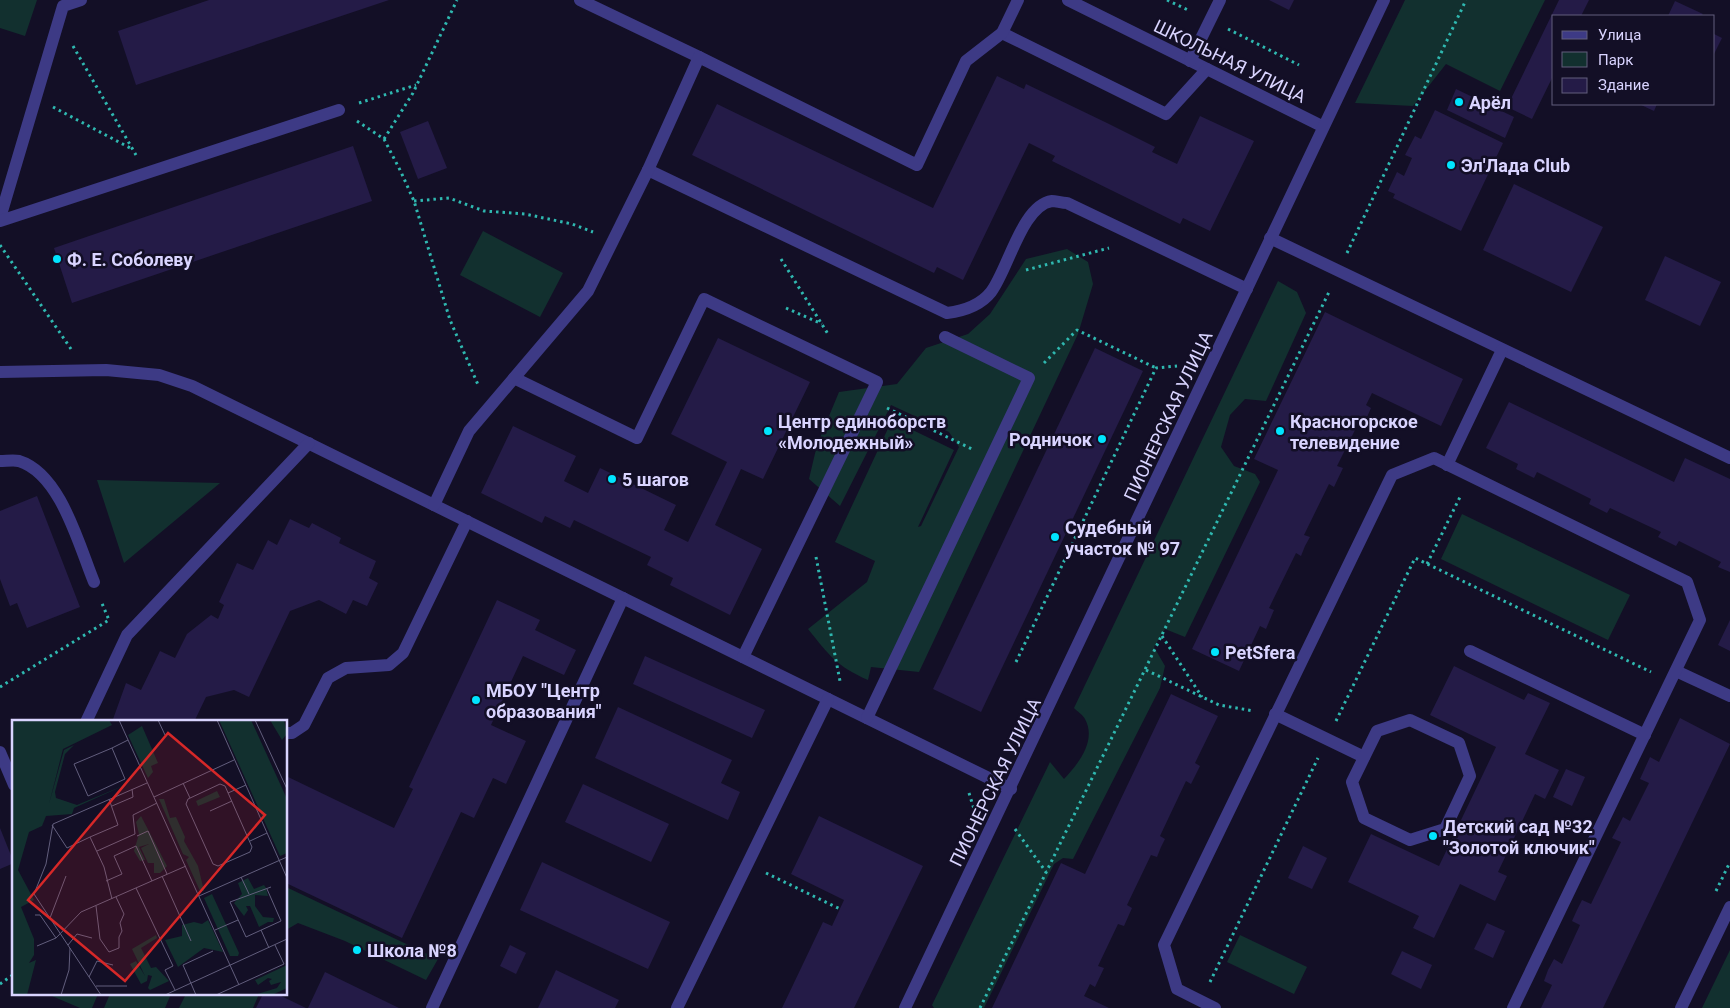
<svg xmlns="http://www.w3.org/2000/svg" width="1730" height="1008" font-family="Roboto,sans-serif">
	<rect width="100%" height="100%" fill="#130f26"/>
	<!-- green -->
	<g fill="#12302f">
		<polygon points="0,0 37,0 25,36 0,28"/>
		<polygon points="1405,0 1545,0 1500,91 1446,64 1413,106 1355,103"/>
		<polygon points="483,231 563,273 540,317 460,275"/>
		<path d="M1067,249L1088,262L1093,284L1078,334L919,672L871,667L868,680C836,666 829,655 808,629L867,582L875,561L835,542L892,420L954,450L918,527L921,526L959,447L949,432L891,405L840,506L809,479L817,445L839,392L897,384L926,348L968,334L990,314L1026,259Z"/>
		<path d="M1278,281L1297,292L1306,313L1266,401L1245,399L1230,415L1221,447L1234,466L1255,474L1260,482L1185,637L1165,629L1154,647L1165,666L1160,688L1073,859L1063,858L1054,864L984,1008H934L932,1005L1050,762L1064,779C1078,764 1097,741 1085,719C1083,715 1077,711 1074,708Z"/>
		<polygon points="97,480 220,483 124,563"/>
		<polygon points="1462,514 1630,595 1608,640 1441,559"/>
		<polygon points="286,887 438,959 426,980 345,941 298,923 286,930"/>
		<polygon points="1240,935 1307,967 1294,994 1227,962"/>
		<polygon points="1730,950 1730,1008 1702,1008"/>
		<polygon points="53,994 98,994 92,1008 80,1008 52,996"/>
		<polygon points="110,994 171,994 165,1008 104,1008"/>
		<polygon points="186,994 259,994 253,1008 179,1008"/>
	</g>
	<!-- building -->
	<g fill="#241b47">
		<polygon points="209,0 389,0 136,85 118,31"/>
		<polygon points="1269,0 1294,0 1289,10"/>
		<polygon points="1559,0 1589,0 1581,16 1554,16 1554,74 1532,119 1507,107"/>
		<polygon points="1675,1 1703,14 1701,16 1668,16"/>
		<polygon points="1714,34 1722,38 1714,54"/>
		<polygon points="997,76 1024,89 1026,84 1107,123 1155,147 1152,152 1177,164 1200,116 1254,141 1210,231 1183,218 1180,224 1052,161 1055,156 1029,143 963,280 937,267 934,273 692,155 717,104 933,208"/>
		<polygon points="1456,89 1514,117 1505,138 1447,110"/>
		<polygon points="1639,104 1657,104 1654,111"/>
		<polygon points="1435,110 1503,143 1461,231 1393,198 1395,194 1388,191 1397,172 1404,176 1412,158 1405,155 1415,136 1421,139"/>
		<polygon points="428,121 447,168 418,179 400,132"/>
		<polygon points="353,146 372,201 72,303 54,248"/>
		<polygon points="1514,184 1603,227 1571,292 1483,250"/>
		<polygon points="1665,256 1721,282 1700,326 1645,300"/>
		<polygon points="1325,312 1463,379 1441,426 1372,393 1366,405 1371,408 1363,426 1358,424 1337,466 1343,468 1334,487 1329,484 1304,535 1310,537 1305,546 1301,556 1296,553 1269,608 1274,610 1266,629 1260,626 1239,671 1192,649 1278,470 1254,459"/>
		<polygon points="718,338 810,382 763,479 741,469 715,525 762,549 730,615 670,585 673,578 647,565 651,557 574,520 570,528 545,516 542,523 481,493 513,426 576,456 564,481 588,493 600,468 676,505 664,530 688,542 727,462 671,434"/>
		<polygon points="1095,348 1143,371 981,712 933,689"/>
		<polygon points="1509,402 1674,482 1685,458 1730,479 1730,572 1718,567 1721,562 1679,541 1676,546 1658,537 1661,532 1610,508 1607,513 1589,504 1591,499 1537,472 1534,478 1516,469 1518,464 1486,448"/>
		<polygon points="37,496 80,607 27,628 17,603 10,606 0,579 0,511"/>
		<polygon points="290,519 309,528 312,523 341,538 339,543 376,561 369,578 378,583 367,606 353,600 346,614 319,600 290,611 249,697 234,690 206,697 194,722 112,722 126,683 141,690 160,651 175,658 187,634 211,615 218,619 224,605 219,602 237,563 253,570 268,540 277,545"/>
		<polygon points="497,600 540,620 535,630 576,650 564,675 523,656 491,725 526,741 506,784 493,778 474,818 461,812 402,938 286,883 286,776 394,828 413,789 409,787"/>
		<polygon points="1730,620 1730,651 1718,645"/>
		<polygon points="645,656 765,710 752,738 633,684"/>
		<polygon points="1454,666 1524,700 1528,693 1550,703 1525,754 1559,770 1545,799 1535,794 1498,872 1507,876 1495,901 1460,884 1434,938 1413,928 1419,916 1348,882 1371,834 1439,866 1496,747 1430,715"/>
		<polygon points="1171,694 1218,716 1195,763 1200,766 1191,784 1186,781 1160,836 1165,839 1161,847 1157,857 1151,855 1127,905 1132,908 1124,926 1118,924 1098,966 1104,968 1095,987 1090,984 1084,996 1109,1008 992,1008 1061,863 1085,874"/>
		<polygon points="618,707 732,760 721,783 740,792 728,820 595,758"/>
		<polygon points="1680,718 1730,744 1603,1008 1541,1008 1552,985 1544,981 1548,970 1554,959 1562,964 1580,925 1572,921 1577,910 1582,900 1591,904 1621,842 1612,838 1618,827 1623,817 1630,821 1649,783 1640,779 1650,757 1659,762"/>
		<polygon points="1566,769 1585,777 1572,806 1553,797"/>
		<polygon points="583,784 669,824 651,862 565,822"/>
		<polygon points="819,816 923,866 854,1008 782,1008 823,922 832,926 844,900 791,874"/>
		<polygon points="0,828 14,863 0,869"/>
		<polygon points="1303,846 1327,858 1312,889 1288,878"/>
		<polygon points="542,862 670,922 648,969 520,910"/>
		<polygon points="1487,923 1505,931 1493,958 1474,949"/>
		<polygon points="510,945 526,953 516,974 500,966"/>
		<polygon points="1402,951 1432,965 1421,989 1391,974"/>
		<polygon points="556,970 619,1000 615,1008 538,1008"/>
		<polygon points="325,972 399,1008 308,1008"/>
		<polygon points="263,994 277,994 306,1008 256,1008"/>
	</g>
	<g fill="none" stroke-linecap="round" stroke-linejoin="round">
		<!-- path -->
		<g stroke="#2fb8b0" stroke-width="3" stroke-dasharray="2.5 4" stroke-linecap="butt">
			<polyline points="1167,0 1190,11"/>
			<polyline points="1228,29 1299,65"/>
			<polyline points="73,46 136,155"/>
			<polyline points="359,103 416,85"/>
			<polyline points="53,107 132,149"/>
			<polyline points="357,121 384,139 401,172 414,201 450,320 479,387"/>
			<polyline points="384,139 413,93 457,0"/>
			<polyline points="414,201 449,198 484,211 525,214 572,224 593,232"/>
			<polyline points="0,245 71,349"/>
			<polyline points="1347,253 1466,0"/>
			<polyline points="781,259 828,334"/>
			<polyline points="1026,270 1109,248"/>
			<polyline points="786,308 822,324"/>
			<polyline points="1044,363 1077,330 1156,368"/>
			<polyline points="887,408 972,449"/>
			<polyline points="816,557 840,681"/>
			<polyline points="1427,564 1461,495"/>
			<polyline points="1162,636 1202,697"/>
			<polyline points="1016,662 1156,368 1177,366"/>
			<polyline points="1146,670 1219,705 1254,711"/>
			<polyline points="0,687 109,620 101,601"/>
			<polyline points="1336,721 1415,558 1651,672"/>
			<polyline points="969,793 974,809"/>
			<polyline points="1015,829 1046,872"/>
			<polyline points="766,873 840,909"/>
			<polyline points="1716,891 1730,862"/>
			<polyline points="1210,982 1318,758"/>
			<polyline points="0,984 14,974"/>
			<polyline points="980,1008 1330,290"/>
		</g>
		<!-- minor -->
		<g stroke="#3d3a85" stroke-width="12">
			<polyline points="580,0 699,57"/>
			<polyline points="1068,0 1322,126"/>
			<polyline points="1002,33 1166,114 1207,69"/>
			<polyline points="1190,61 1220,0"/>
			<path d="M648,170L947,313C963,311 980,306 991,292C1008,270 1022,205 1052,201C1056,201 1062,203 1067,203L1247,289"/>
			<polyline points="0,218 63,6 81,0"/>
			<polyline points="0,221 339,110"/>
			<polyline points="1270,238 1730,458"/>
			<polyline points="0,372 106,370 159,375 192,386 1011,789"/>
			<polyline points="514,378 637,438 704,299 877,382 743,657"/>
			<path d="M0,461C6,461 14,460 19,461C61,474 79,546 94,582"/>
			<polyline points="1447,465 1502,350"/>
			<polyline points="434,505 469,431 588,291 648,170 699,57 917,165 966,61 1002,33 1018,0"/>
			<polyline points="1470,651 1645,735"/>
			<polyline points="1676,671 1730,696"/>
			<polyline points="1275,714 1364,757"/>
			<polyline points="867,718 1029,378 945,337"/>
			<polygon points="1410,720 1459,743 1470,776 1445,829 1410,840 1364,818 1352,782 1377,731"/>
			<polyline points="86,722 127,635 309,443"/>
			<polyline points="286,733 292,733 304,725 328,678 346,668 389,665 403,653 467,521"/>
			<polyline points="0,752 14,785"/>
			<polyline points="432,1008 623,598"/>
			<polyline points="677,1008 828,699"/>
			<polyline points="905,1008 1384,0"/>
			<polyline points="1215,1008 1177,989 1164,945 1392,475 1434,458 1687,582 1700,620 1513,1008"/>
			<polyline points="1681,1008 1730,907"/>
		</g>
	</g>
	<!-- markers -->
	<g fill="#00e5ff" stroke="#130f26" stroke-width="2">
		<circle cx="1459" cy="102" r="5"/>
		<circle cx="1451" cy="165" r="5"/>
		<circle cx="57" cy="259" r="5"/>
		<circle cx="768" cy="431" r="5"/>
		<circle cx="1280" cy="431" r="5"/>
		<circle cx="1102" cy="439" r="5"/>
		<circle cx="612" cy="479" r="5"/>
		<circle cx="1055" cy="537" r="5"/>
		<circle cx="1215" cy="652" r="5"/>
		<circle cx="476" cy="700" r="5"/>
		<circle cx="1433" cy="836" r="5"/>
		<circle cx="357" cy="950" r="5"/>
	</g>
	<g text-anchor="middle" dominant-baseline="central" stroke-width="5" stroke-linejoin="round" paint-order="stroke">
		<!-- street labels -->
		<g font-size="18" fill="#d9d4ff" stroke="#130f26">
			<text transform="translate(1230 61) rotate(26)">ШКОЛЬНАЯ УЛИЦА</text>
			<text transform="translate(1168 416) rotate(-65)">ПИОНЕРСКАЯ УЛИЦА</text>
			<text transform="translate(995 782) rotate(-64)">ПИОНЕРСКАЯ УЛИЦА</text>
		</g>
		<!-- poi labels -->
		<g font-size="18" font-weight="bold" fill="#d9d4ff" stroke="#130f26" text-anchor="start">
			<text x="1469" y="102">Арёл</text>
			<text x="1461" y="165">Эл'Лада Club</text>
			<text x="67" y="259">Ф. Е. Соболеву</text>
			<text x="778" y="421">Центр единоборств<tspan x="778" dy="21">«Молодежный»</tspan></text>
			<text x="1290" y="421">Красногорское<tspan x="1290" dy="21">телевидение</tspan></text>
			<text x="1092" y="439" text-anchor="end">Родничок</text>
			<text x="622" y="479">5 шагов</text>
			<text x="1065" y="527">Судебный<tspan x="1065" dy="21">участок № 97</tspan></text>
			<text x="1225" y="652">PetSfera</text>
			<text x="486" y="690">МБОУ "Центр<tspan x="486" dy="21">образования"</tspan></text>
			<text x="1443" y="826">Детский сад №32<tspan x="1443" dy="21">"Золотой ключик"</tspan></text>
			<text x="367" y="950">Школа №8</text>
		</g>
	</g>
	<!-- overview -->
	<g transform="translate(12 720)">
		<rect width="275" height="275" fill="#130f26"/>
		<path d="M0,0H97L100,5L51,29L37,84L52,30L62,25L53,34L43,72L44,78L65,85L113,65L62,88L60,94L34,96L30,106L17,112L6,150L22,180L9,187L22,219V235L17,243L24,240L15,275H0ZM207,0H239L275,79V133L268,136ZM258,0H272L275,14L270,20ZM130,6L146,43L139,46L141,52L136,58L116,15ZM205,71L208,77L186,86L184,81ZM147,79H152L158,98L164,97L173,117L172,121L186,146L192,171H188L174,140L177,137L171,134ZM129,96L155,146L148,153H142V143H136L129,128L137,124L127,127L133,140L128,141L122,131L127,114L124,102ZM236,158L242,169L252,165L254,168L256,176L243,175V186L251,197L262,198L261,202H256L247,207L238,186H234L236,190L232,196L222,183L230,174L226,163ZM200,174L227,233L226,236H218L192,178ZM196,200L211,232L192,228L166,247L153,220L170,216V205L182,202L190,204ZM144,215L145,218L129,228L139,248L144,247L157,261L138,270L136,268L140,256L136,255L135,261L129,264L118,244L124,241L133,256L120,229ZM275,245V268L260,275H242L265,268L269,262L259,265L257,261L260,259L256,258L246,265L243,260Z" fill="#12302f"/>
		<path fill="none" stroke="#625e7d" stroke-width="1" d="M107,0L227,265M146,0L153,15M205,0L275,158M243,0L275,69M100,28L113,59L76,76L62,44L100,28L116,20M171,63L178,78M208,64L213,66L240,127L238,132L206,146L201,144L174,84L176,79ZM216,73L234,65M142,77L222,40M97,79L106,105L78,117L92,147L100,179M100,86L121,77L120,69M198,91L220,81M40,105L55,128L78,117M125,116L136,111L155,154M238,121L255,113M85,131L123,114L121,95L145,83M150,156L179,221M229,157L237,174M94,161L110,154L102,136L124,126L140,161M124,168L161,246L153,250L163,270M255,169L269,201L234,217L218,182L259,167M187,176L275,137M84,186L88,219L97,232L107,228V217L110,211L108,203L112,194L104,177M23,195H28L44,218M38,198L54,156M203,210L226,200M249,210L257,228M56,225L65,214L80,218M25,226L44,218L69,192L174,146M77,257L85,241L101,245M84,266H115M49,275L57,250L58,228M89,275L22,174L34,144L41,104L135,63M153,275L275,219M184,275L171,245L201,231M204,275L272,244L263,225"/>
		<path fill="#d62828" fill-opacity="0.15" stroke="#d62828" stroke-width="2.5" d="M156,13L253,95L113,261L16,180Z"/>
		<rect width="275" height="275" fill="none" stroke="#d9d4ff" stroke-width="2.5"/>
	</g>
	<!-- legend -->
	<rect x="1552" y="15" width="162" height="90" fill="#130f26" stroke="#625e7d"/>
	<rect x="1562" y="31" width="25" height="8" fill="#3d3a85" stroke="#625e7d"/>
	<text x="1598" y="40" font-size="15" fill="#d9d4ff">Улица</text>
	<rect x="1562" y="52" width="25" height="15" fill="#12302f" stroke="#625e7d"/>
	<text x="1598" y="65" font-size="15" fill="#d9d4ff">Парк</text>
	<rect x="1562" y="78" width="25" height="15" fill="#241b47" stroke="#625e7d"/>
	<text x="1598" y="90" font-size="15" fill="#d9d4ff">Здание</text>
</svg>
